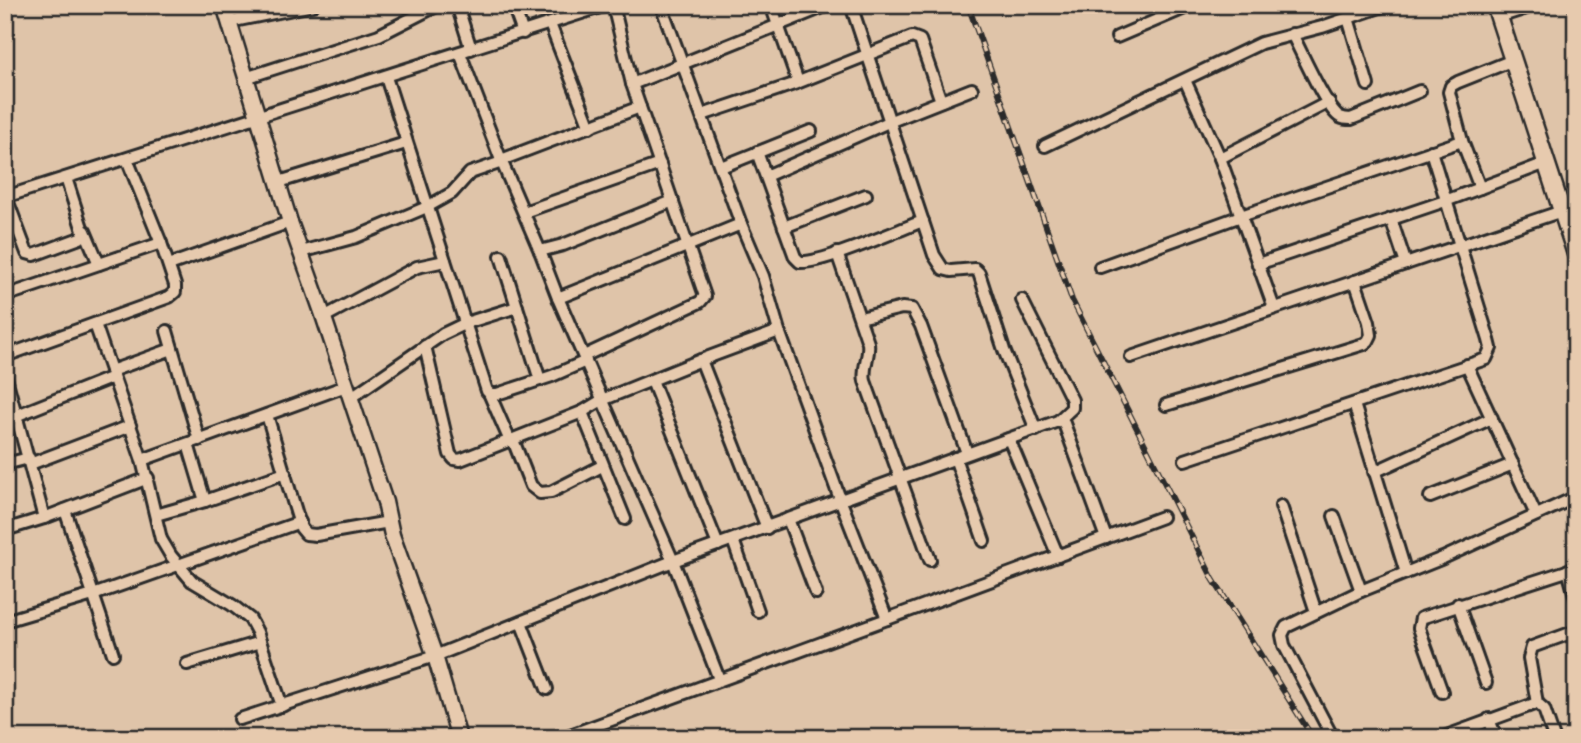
<svg xmlns="http://www.w3.org/2000/svg" width="1581" height="743" font-family="Mynerve,sans-serif">
	<rect width="100%" height="100%" fill="#dfc4a9"/>
	<filter id="ink" filterUnits="userSpaceOnUse"><feTurbulence type="fractalNoise" baseFrequency=".0143" numOctaves="2"/><feDisplacementMap in="SourceGraphic" scale="14" xChannelSelector="R" yChannelSelector="G"/><feConvolveMatrix kernelMatrix="1 2 1 2 8 2 1 2 1" color-interpolation-filters="sRGB"/></filter>
	<g filter="url(#ink)">
		<g fill="none" stroke-linecap="round" stroke-linejoin="round">
			<defs>
				<g id="street">
					<polyline points="457,5 471,49"/>
					<polyline points="513,5 523,33"/>
					<polyline points="613,5 632,84"/>
					<polyline points="771,5 798,82"/>
					<polyline points="851,5 934,255 943,269 951,271 975,269 979,273 1004,350 1036,430"/>
					<polyline points="1574,5 1576,11"/>
					<polyline points="1499,17 1536,5"/>
					<polyline points="1348,18 1368,85"/>
					<polyline points="229,22 313,5"/>
					<polyline points="550,24 590,127"/>
					<path d="M1292,34C1301,51 1326,109 1340,117C1344,119 1347,119 1351,119L1420,91"/>
					<polyline points="1117,37 1192,5"/>
					<polyline points="460,53 501,160 540,251"/>
					<polyline points="386,77 487,391 491,394 497,394 552,376 586,361"/>
					<polyline points="245,78 379,35 438,5"/>
					<polyline points="1185,80 1220,158 1274,308"/>
					<polyline points="702,115 794,84 912,37 920,40 941,101"/>
					<polyline points="1045,146 1261,43 1322,27 1386,5"/>
					<path d="M757,152L795,257L800,262C822,264 898,230 923,221"/>
					<polyline points="1220,158 1329,102"/>
					<polyline points="501,160 640,107"/>
					<polyline points="721,167 811,131"/>
					<polyline points="766,176 891,121 972,89"/>
					<polyline points="279,182 406,143"/>
					<polyline points="1480,188 1462,141 1449,92 1451,86 1458,82 1513,60"/>
					<polyline points="5,197 607,5"/>
					<polyline points="6,197 27,253 34,255 80,238 84,234 66,178"/>
					<polyline points="673,201 563,245 540,251 558,298 673,561 719,679"/>
					<polyline points="524,212 660,164"/>
					<polyline points="1391,219 1406,264"/>
					<polyline points="784,227 866,195"/>
					<polyline points="85,231 99,264"/>
					<polyline points="301,252 356,237 427,207 452,193 470,173 502,162"/>
					<path d="M837,253L868,343C870,357 862,367 865,381L930,560"/>
					<polyline points="501,256 540,380"/>
					<polyline points="1258,264 1448,200 1546,163"/>
					<polyline points="169,265 290,222"/>
					<polyline points="1100,267 1241,216 1462,141"/>
					<polyline points="5,296 161,243"/>
					<polyline points="558,298 741,224"/>
					<polyline points="324,317 417,267 445,261"/>
					<polyline points="860,318 902,308 912,309 921,326 967,453"/>
					<polyline points="95,324 142,460 161,539 171,556 192,581 232,605 250,619 257,632 282,706"/>
					<polyline points="167,331 199,440"/>
					<polyline points="425,346 450,454 454,459 460,460 582,412 602,400 701,360 779,331"/>
					<polyline points="5,356 169,297 175,292 175,285 161,243 127,159"/>
					<polyline points="584,356 700,302 705,296 632,84 828,5"/>
					<polyline points="1131,357 1562,211"/>
					<polyline points="701,360 767,528"/>
					<polyline points="1467,365 1536,515"/>
					<polyline points="111,371 172,349"/>
					<polyline points="5,374 44,518"/>
					<polyline points="652,381 718,545"/>
					<polyline points="489,393 510,441"/>
					<polyline points="350,398 443,334 466,323 517,307"/>
					<polyline points="1354,404 1406,573"/>
					<polyline points="1166,405 1364,344 1368,341 1371,335 1369,322 1355,281"/>
					<polyline points="582,412 625,519"/>
					<polyline points="267,415 301,528 306,534 316,535 389,522"/>
					<polyline points="1062,418 1106,538"/>
					<polyline points="5,420 113,377"/>
					<polyline points="1009,439 1058,556"/>
					<polyline points="513,440 531,486 540,493 551,492 602,466"/>
					<polyline points="188,444 205,501"/>
					<polyline points="955,458 984,541"/>
					<polyline points="142,460 346,386"/>
					<polyline points="1185,460 1486,359 1491,348 1489,340 1431,151"/>
					<polyline points="5,464 29,458"/>
					<polyline points="30,464 130,426"/>
					<polyline points="1374,472 1492,418"/>
					<polyline points="1430,497 1513,464"/>
					<polyline points="1281,506 1316,612"/>
					<polyline points="65,510 113,654"/>
					<polyline points="156,515 205,501 285,473"/>
					<polyline points="1334,516 1361,591"/>
					<polyline points="788,519 816,593"/>
					<polyline points="5,530 44,518 148,478"/>
					<polyline points="733,540 758,611"/>
					<polyline points="1568,570 1576,599"/>
					<polyline points="1458,604 1486,683"/>
					<polyline points="887,619 1162,517"/>
					<polyline points="5,621 93,595 300,522"/>
					<polyline points="521,622 547,689"/>
					<polyline points="187,664 260,642"/>
					<polyline points="1442,692 1419,628 1421,618 1576,568"/>
					<polyline points="1537,703 1529,658 1532,647 1576,631"/>
					<polyline points="240,719 435,656 673,561 1058,421 1072,408 1072,400 1022,300"/>
					<polyline points="1489,719 1496,738"/>
					<polyline points="562,738 887,619 840,499 779,331 763,276 741,224 661,5"/>
					<polyline points="1333,738 1284,645 1282,635 1286,627 1361,591 1443,558 1576,497"/>
					<polyline points="1441,738 1537,703 1544,709 1554,738"/>
				</g>
				<polyline id="secondary" points="224,5 290,222 322,312 385,502 392,535 435,656 459,738"/>
				<polyline id="primary" points="1495,5 1576,254"/>
			</defs>
			<!-- street casing -->
			<use href="#street" stroke="#2b2b2b" stroke-width="16"/>
			<!-- secondary casing -->
			<use href="#secondary" stroke="#2b2b2b" stroke-width="19"/>
			<!-- primary casing -->
			<use href="#primary" stroke="#2b2b2b" stroke-width="21"/>
			<!-- street -->
			<use href="#street" stroke="#e7caae" stroke-width="10"/>
			<!-- secondary -->
			<use href="#secondary" stroke="#e7caae" stroke-width="14"/>
			<!-- primary -->
			<use href="#primary" stroke="#e7caae" stroke-width="16"/>
			<defs>
				<polyline id="rail" points="968,5 1072,300 1213,579 1313,738"/>
			</defs>
			<!-- rail casing -->
			<use href="#rail" stroke="#2b2b2b" stroke-width="6"/>
			<!-- rail -->
			<use href="#rail" stroke="#e7caae" stroke-width="3.5" stroke-dasharray="10" stroke-linecap="butt"/>
		</g>
	</g>
	<!-- margin -->
	<rect width="1581" height="743" fill="none" stroke="#e7caae" stroke-width="28"/>
	<rect x="14" y="14" width="1553" height="715" fill="none" stroke="#2b2b2b" stroke-width="2.5" filter="url(#ink)"/>
</svg>
